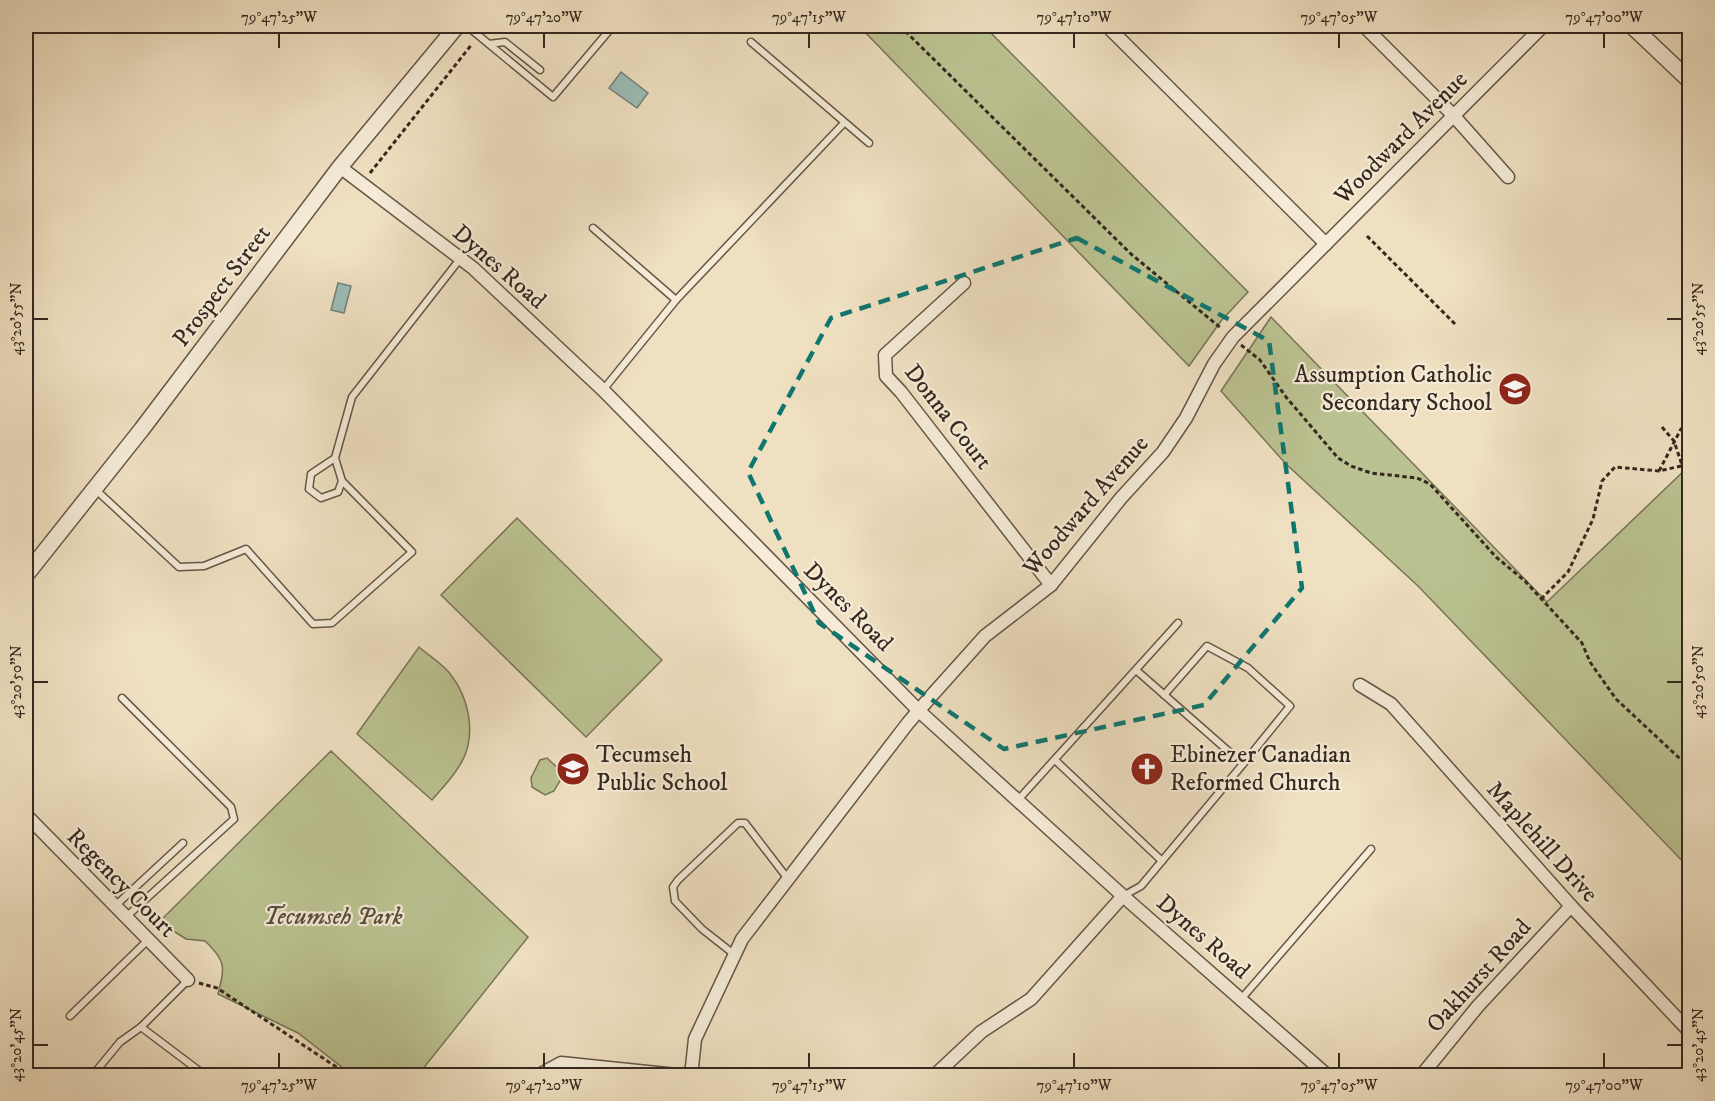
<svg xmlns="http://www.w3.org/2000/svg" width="1715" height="1101" font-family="'IM FELL DW Pica',serif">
	<rect width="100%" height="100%" fill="#efe0c1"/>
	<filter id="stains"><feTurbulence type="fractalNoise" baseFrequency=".00333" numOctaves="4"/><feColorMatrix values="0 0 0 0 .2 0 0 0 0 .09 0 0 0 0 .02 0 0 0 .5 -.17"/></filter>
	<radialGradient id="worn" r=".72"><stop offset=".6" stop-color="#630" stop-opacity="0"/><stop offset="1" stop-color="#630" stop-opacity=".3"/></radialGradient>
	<!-- green -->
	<g fill="#bbc291" stroke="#787558" stroke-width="1.5">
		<polygon points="859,26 984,26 1248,292 1221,321 1189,366"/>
		<polygon points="1271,317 1547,602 1689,466 1689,868 1418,586 1286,464 1221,391"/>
		<polygon points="517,518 662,660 586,737 441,595"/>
		<path d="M419,647C429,656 443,664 451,675C468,697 475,729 465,755C458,772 443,787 432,800L357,734Z"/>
		<path d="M331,751L528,937L418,1075H352L298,1033L218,994C225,966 226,961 205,941L186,939L159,922Z"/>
		<polygon points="547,758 564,774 554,791 545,795 532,787 531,778 540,760"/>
	</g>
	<!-- water -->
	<g fill="#9abcb7" stroke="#72817a" stroke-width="1.5">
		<polygon points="621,72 648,93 637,108 609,88"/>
		<polygon points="338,283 351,286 344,313 331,310"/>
	</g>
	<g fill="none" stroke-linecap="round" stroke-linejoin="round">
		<defs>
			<g id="service">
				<polyline points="467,26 553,97 613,26"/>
				<polyline points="751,42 869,143"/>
				<polyline points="489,44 505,42 540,70"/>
				<polyline points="593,228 676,300"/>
				<polyline points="603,390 676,300 844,123"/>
				<polyline points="335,458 342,481 338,492 321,498 309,489 311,474 335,458 352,397 460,259"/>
				<polyline points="95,489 179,567 204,566 246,549 313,624 332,623 412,552 342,481"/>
				<polyline points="1164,695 1207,646 1248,668 1290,706 1243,764"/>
				<polyline points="122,698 231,807 234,819 126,917"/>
				<polyline points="1055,760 1162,861"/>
				<polyline points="1018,800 1178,623"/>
				<polyline points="1123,896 1141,886 1243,764 1136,670"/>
				<polyline points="115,906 183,843"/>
				<polyline points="735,955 702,929 675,901 673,887 678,880 738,823 745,823 788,879"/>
				<polyline points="1242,998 1371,849"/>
				<polyline points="70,1016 148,940"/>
				<polyline points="141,1027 206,1076"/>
				<polyline points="92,1076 120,1042 141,1027 188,980"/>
				<polyline points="296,1076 297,1074"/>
			</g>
			<g id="minor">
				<polyline points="1107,26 1326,244"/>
				<polyline points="1364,26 1453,115 1508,177"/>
				<polyline points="340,167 473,268 603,390 919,711 1123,896 1328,1076"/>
				<polyline points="964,283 885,355 886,376 901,392 1051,585"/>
				<polyline points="1360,685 1391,704 1571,906 1690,1032"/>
				<polyline points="26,815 188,980"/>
				<polyline points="537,1076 561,1063 686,1076"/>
				<polyline points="691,1076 695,1039 742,939 908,723 933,694 985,636 1051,585 1121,498 1163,452 1186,418 1214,364 1233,337 1543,26"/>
				<polyline points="934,1076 981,1032 1031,999 1123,896"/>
				<polyline points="1421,1076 1478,1006 1571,906"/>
			</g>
			<g id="tertiary">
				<polyline points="1632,26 1690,81"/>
				<polyline points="26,575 142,429 340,167 457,26"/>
			</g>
		</defs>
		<!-- service casing -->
		<use href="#service" stroke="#645648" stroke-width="9"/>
		<!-- minor casing -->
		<use href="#minor" stroke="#645648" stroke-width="15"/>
		<!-- tertiary casing -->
		<use href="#tertiary" stroke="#645648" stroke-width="18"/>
		<!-- path -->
		<g stroke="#35281f" stroke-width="3" stroke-dasharray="4.5 3" stroke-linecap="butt">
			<polyline points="900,26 1131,254 1222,329"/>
			<polyline points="370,173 472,44"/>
			<polyline points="1367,236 1455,324"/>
			<polyline points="1241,345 1260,360 1286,397 1338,458 1351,466 1371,473 1417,478 1430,484 1496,557 1525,581 1582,643 1590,662 1616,699 1690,768"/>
			<polyline points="1662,427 1674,441 1682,465"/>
			<polyline points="1659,471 1681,429 1690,430"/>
			<polyline points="1541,599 1568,572 1593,519 1602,481 1615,467 1659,471 1690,464"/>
			<polyline points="199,983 217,988 350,1076"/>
		</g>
		<!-- service -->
		<use href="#service" stroke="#f5ebd7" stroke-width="6"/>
		<!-- minor -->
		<use href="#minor" stroke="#f5ebd7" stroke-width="12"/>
		<!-- tertiary -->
		<use href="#tertiary" stroke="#f5ebd7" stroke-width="15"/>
	</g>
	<!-- marked area -->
	<path fill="none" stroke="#0f766e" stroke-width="4.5" stroke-dasharray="12 8" stroke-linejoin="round" d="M1077,238L1269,341L1302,588L1204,705L1004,749L819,623L748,472L831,318Z"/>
	<!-- ticks -->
	<path fill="none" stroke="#35281f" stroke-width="2" d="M279,33V48M544,33V48M809,33V48M1074,33V48M1339,33V48M1604,33V48M33,319H48M1667,319H1682M33,682H48M1667,682H1682M33,1045H48M1667,1045H1682M279,1053V1068M544,1053V1068M809,1053V1068M1074,1053V1068M1339,1053V1068M1604,1053V1068"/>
	<!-- icons -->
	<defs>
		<symbol id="school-disc" viewBox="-11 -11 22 22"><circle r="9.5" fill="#8f2418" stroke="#f5ebd7"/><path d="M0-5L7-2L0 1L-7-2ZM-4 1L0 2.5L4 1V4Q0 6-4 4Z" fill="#fff"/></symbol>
		<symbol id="church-disc" viewBox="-11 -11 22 22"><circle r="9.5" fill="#8f2418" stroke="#f5ebd7"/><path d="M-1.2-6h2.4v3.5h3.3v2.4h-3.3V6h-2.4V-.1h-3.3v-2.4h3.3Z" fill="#fff"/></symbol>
	</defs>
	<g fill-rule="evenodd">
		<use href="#school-disc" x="1496" y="370" width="38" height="38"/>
		<use href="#school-disc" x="554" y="750" width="38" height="38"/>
		<use href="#church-disc" x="1128" y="750" width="38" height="38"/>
	</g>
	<g text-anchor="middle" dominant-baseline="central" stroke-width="4.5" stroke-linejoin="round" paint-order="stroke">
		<!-- street labels -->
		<g font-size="24" fill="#35281f" stroke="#f5ebd7">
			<text transform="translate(1401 138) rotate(-45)">Woodward Avenue</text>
			<text transform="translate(499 267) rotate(41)">Dynes Road</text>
			<text transform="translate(222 286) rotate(-53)">Prospect Street</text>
			<text transform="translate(948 417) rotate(52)">Donna Court</text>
			<text transform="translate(1086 506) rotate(-49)">Woodward Avenue</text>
			<text transform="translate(848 607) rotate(45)">Dynes Road</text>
			<text transform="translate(1542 842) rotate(48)">Maplehill Drive</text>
			<text transform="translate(121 883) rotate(45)">Regency Court</text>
			<text transform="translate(1203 937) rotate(41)">Dynes Road</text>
			<text transform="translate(1479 976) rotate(-48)">Oakhurst Road</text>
		</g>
		<!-- poi labels -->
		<g font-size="24" fill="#35281f" stroke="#f5ebd7" text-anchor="start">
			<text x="1492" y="375" text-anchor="end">Assumption Catholic<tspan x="1492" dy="28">Secondary School</tspan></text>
			<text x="596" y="755">Tecumseh<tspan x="596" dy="28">Public School</tspan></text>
			<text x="1170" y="755">Ebinezer Canadian<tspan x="1170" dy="28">Reformed Church</tspan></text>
		</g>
		<!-- park labels -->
		<g font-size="24" font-style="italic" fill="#564e3c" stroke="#f5ebd7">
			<text x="333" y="917">Tecumseh Park</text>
		</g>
	</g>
	<!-- margin -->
	<rect width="1715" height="1101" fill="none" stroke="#efe0c1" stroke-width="66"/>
	<rect x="33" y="33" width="1649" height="1035" fill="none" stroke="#35281f" stroke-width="2"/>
	<g font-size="15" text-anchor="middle" fill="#35281f">
		<text x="279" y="22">79°47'25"W</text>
		<text x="544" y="22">79°47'20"W</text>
		<text x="809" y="22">79°47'15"W</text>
		<text x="1074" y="22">79°47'10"W</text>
		<text x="1339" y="22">79°47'05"W</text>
		<text x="1604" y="22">79°47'00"W</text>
		<text transform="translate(16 319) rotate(-90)" y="5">43°20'55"N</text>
		<text transform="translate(1698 319) rotate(-90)" y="5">43°20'55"N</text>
		<text transform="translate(16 682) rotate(-90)" y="5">43°20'50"N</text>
		<text transform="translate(1698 682) rotate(-90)" y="5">43°20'50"N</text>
		<text transform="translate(16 1045) rotate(-90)" y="5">43°20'45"N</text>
		<text transform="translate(1698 1045) rotate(-90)" y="5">43°20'45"N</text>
		<text x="279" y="1090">79°47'25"W</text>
		<text x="544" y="1090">79°47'20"W</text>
		<text x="809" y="1090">79°47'15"W</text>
		<text x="1074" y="1090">79°47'10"W</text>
		<text x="1339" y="1090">79°47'05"W</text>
		<text x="1604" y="1090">79°47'00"W</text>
	</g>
	<rect width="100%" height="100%" filter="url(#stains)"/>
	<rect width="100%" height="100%" fill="url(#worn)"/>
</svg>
